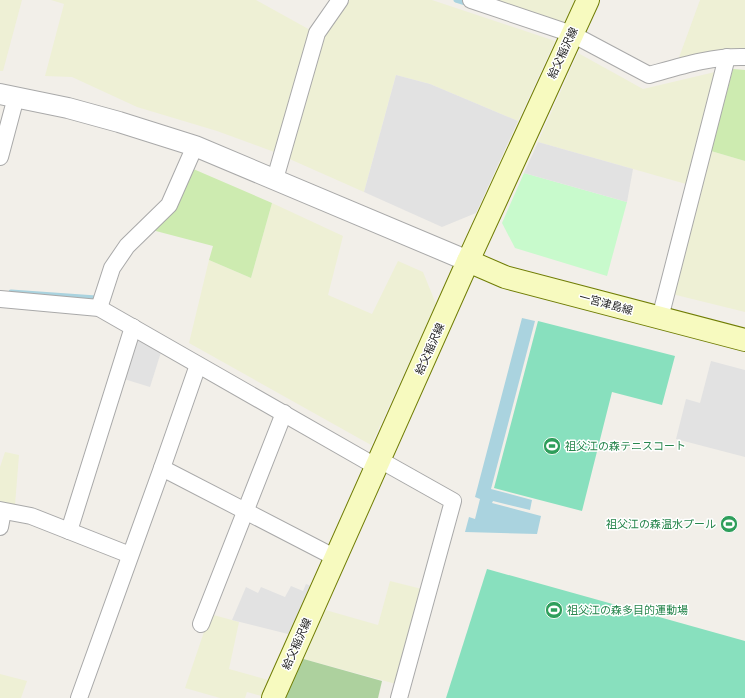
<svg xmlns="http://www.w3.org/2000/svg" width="745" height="698" font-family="'Varela Round','Noto Sans JP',sans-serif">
	<rect width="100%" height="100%" fill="#f2efe9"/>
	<!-- farmland -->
	<g fill="#eef0d5">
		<polygon points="0,0 22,0 3,71 0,71"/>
		<polygon points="51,0 256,0 312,31 277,153 217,131 137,107 72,77 45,76 64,4"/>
		<polygon points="345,0 432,0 555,41 518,121 430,84 396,75 364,192 285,157 321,35"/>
		<polygon points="476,0 576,0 563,29"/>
		<polygon points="700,0 745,0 745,53 734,49 677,63"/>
		<polygon points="578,53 643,89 715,72 686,184 538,142"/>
		<polygon points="711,151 745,161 745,312 672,294"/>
		<polygon points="272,203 343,236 328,295 372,314 398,261 423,272 436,304 371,445 189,343 209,260 251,278"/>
		<polygon points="5,452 19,455 15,505 0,502 0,467"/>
		<polygon points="390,581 422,589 396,684 300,658 322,609 378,625"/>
		<polygon points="210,614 239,622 229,669 272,681 265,697 247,692 245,698 220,698 185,688"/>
		<polygon points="0,674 27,681 21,698 0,698"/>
	</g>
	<!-- grass -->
	<g fill="#cdebb0">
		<polygon points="733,69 745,70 745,161 711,151"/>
		<polygon points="191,168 272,203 251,278 209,260 213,246 152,230"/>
	</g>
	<!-- forest -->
	<polygon fill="#add19e" points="300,658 382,681 378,698 283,698"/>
	<!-- park -->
	<polygon fill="#c8facc" points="524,173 627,202 607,276 515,248 502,223"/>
	<!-- pitch -->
	<g fill="#88e0be">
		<polygon points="538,321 675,356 662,405 612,392 582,511 494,488"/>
		<polygon points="487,569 745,641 745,698 446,698"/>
	</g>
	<!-- parking -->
	<g fill="#e2e2e2">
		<polygon points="396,75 430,84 518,121 476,213 442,227 364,192"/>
		<polygon points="538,142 633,169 627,202 524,173"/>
		<polygon points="138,336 162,349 150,387 124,379"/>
		<polygon points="711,361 745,370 745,457 676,439 686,399 700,403"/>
		<polygon points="306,584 317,588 296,636 232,620 246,587 258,593 261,587 285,597 291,586 303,591"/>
	</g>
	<!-- water -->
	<polygon fill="#aad3df" points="522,318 535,321 491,489 532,500 530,510 493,501 492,503 541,516 537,534 465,532 469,517 475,519 480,499 475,497"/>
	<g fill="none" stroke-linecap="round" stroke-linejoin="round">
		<!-- stream -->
		<g stroke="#aad3df" stroke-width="5">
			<polyline points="456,0 469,4"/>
			<polyline points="11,292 96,298"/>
		</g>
		<defs>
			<g id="minor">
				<path d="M471,0L572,34L649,75C681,66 712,56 745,57"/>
				<polyline points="0,157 16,97"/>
				<polyline points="275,179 317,33 340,0"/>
				<polyline points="0,299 99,308 377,467"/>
				<polyline points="99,308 112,268 127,246 169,205 195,146"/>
				<polyline points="660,318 727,57"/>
				<polyline points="380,460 453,501 399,698"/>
				<polyline points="162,468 198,365"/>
				<polyline points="0,510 31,516 130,555"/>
				<polyline points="0,527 3,511"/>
				<polyline points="69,531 133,327"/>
				<polyline points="201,624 284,413"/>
				<polyline points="79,698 162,468 336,558"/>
			</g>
			<polyline id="tertiary" points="0,94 68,108 119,122 195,146 468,261"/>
			<g id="secondary">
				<polyline points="468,261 505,277 745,340"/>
				<polyline points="273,698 468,261 588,0"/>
			</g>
		</defs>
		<!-- minor casing -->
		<use href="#minor" stroke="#a9a9a9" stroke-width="18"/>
		<!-- tertiary casing -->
		<use href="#tertiary" stroke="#a9a9a9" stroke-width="22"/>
		<!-- secondary casing -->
		<use href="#secondary" stroke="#707d05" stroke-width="24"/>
		<!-- minor -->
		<use href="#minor" stroke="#fff" stroke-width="16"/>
		<!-- tertiary -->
		<use href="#tertiary" stroke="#fff" stroke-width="20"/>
		<!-- secondary -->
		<use href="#secondary" stroke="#f7fabf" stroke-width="22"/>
	</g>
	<!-- icons -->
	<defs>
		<symbol id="stadium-disc" viewBox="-11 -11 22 22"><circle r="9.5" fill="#2e9e5b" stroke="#fff"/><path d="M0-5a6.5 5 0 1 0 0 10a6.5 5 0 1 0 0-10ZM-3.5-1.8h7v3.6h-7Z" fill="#fff"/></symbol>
	</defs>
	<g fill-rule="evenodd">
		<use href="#stadium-disc" x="542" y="436" width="20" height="20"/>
		<use href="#stadium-disc" x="719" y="514" width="20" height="20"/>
		<use href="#stadium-disc" x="544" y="600" width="20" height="20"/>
	</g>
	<g text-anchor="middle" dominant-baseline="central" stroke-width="3" stroke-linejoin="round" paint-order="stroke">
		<!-- street labels -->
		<g font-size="11" fill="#222" stroke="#fff">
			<text transform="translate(563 53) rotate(-65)">給父稲沢線</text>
			<text transform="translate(606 304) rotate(15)">一宮津島線</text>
			<text transform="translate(430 349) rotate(-66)">給父稲沢線</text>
			<text transform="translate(297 644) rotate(-66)">給父稲沢線</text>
		</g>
		<!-- leisure labels -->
		<g font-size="11" fill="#27864d" stroke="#fff" text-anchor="start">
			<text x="565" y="446">祖父江の森テニスコート</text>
			<text x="716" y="524" text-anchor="end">祖父江の森温水プール</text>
			<text x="567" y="610">祖父江の森多目的運動場</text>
		</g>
	</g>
</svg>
